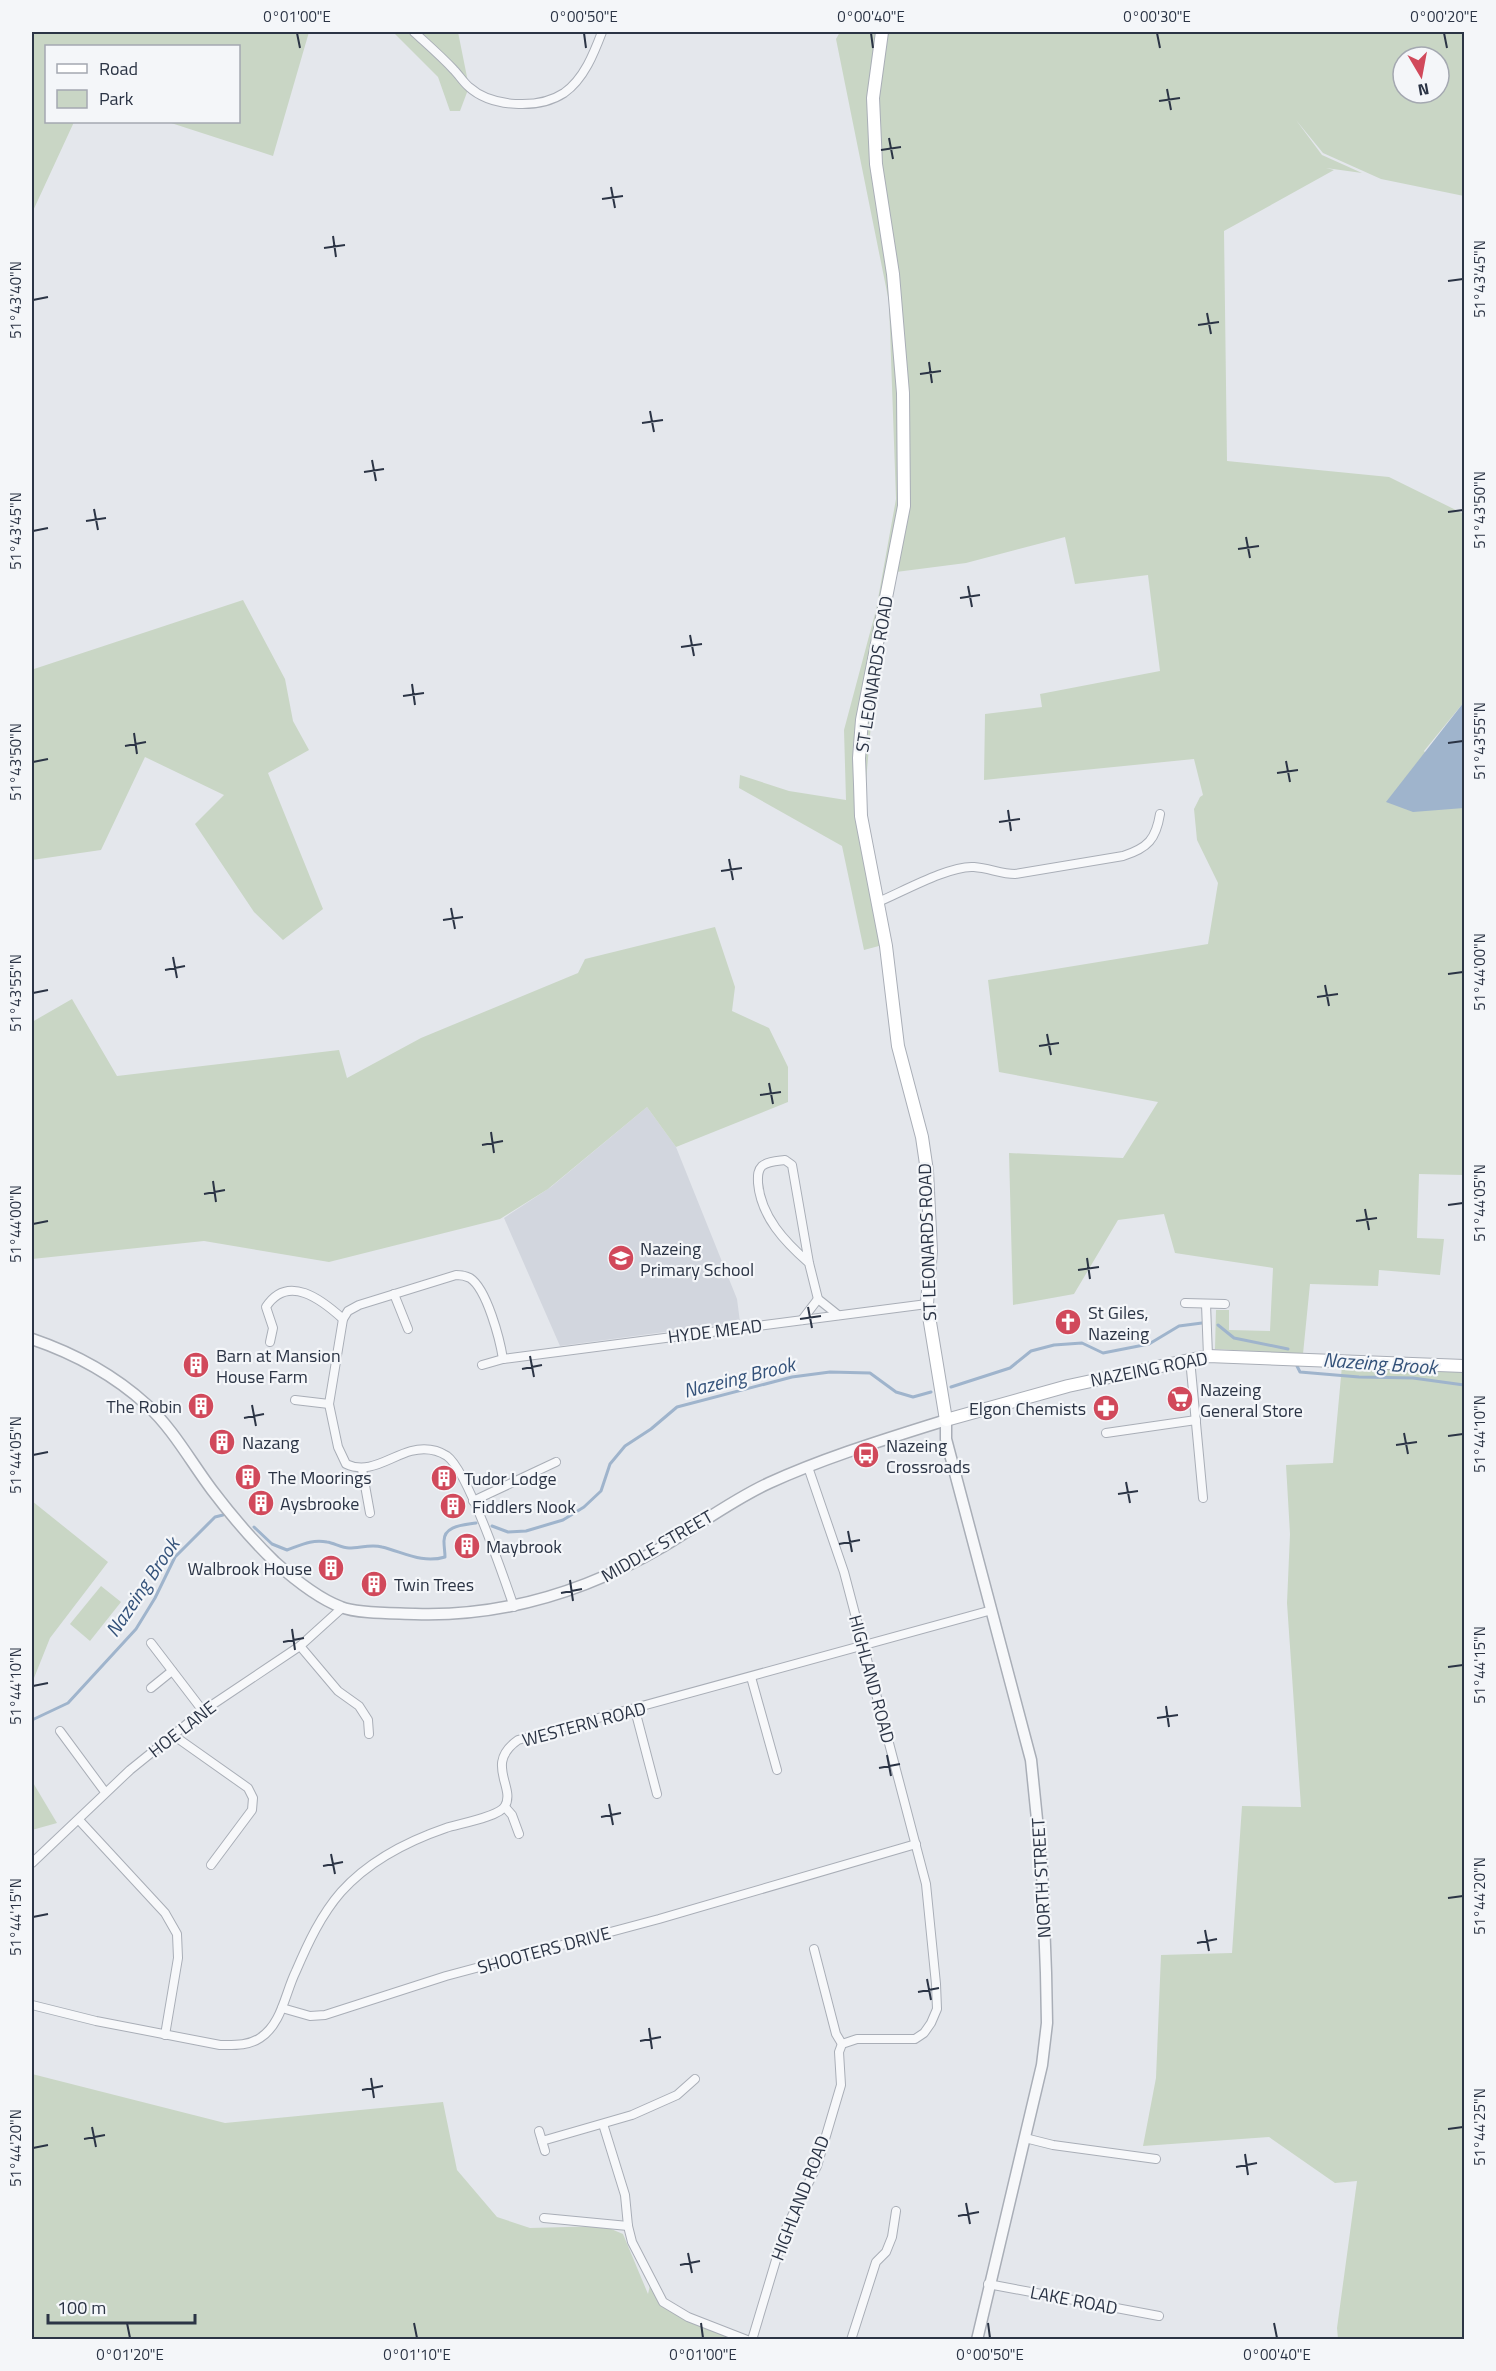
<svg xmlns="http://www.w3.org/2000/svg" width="1496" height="2371" font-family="'Titillium Web',sans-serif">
	<rect width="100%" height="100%" fill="#e4e7ec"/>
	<!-- built -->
	<polygon fill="#d2d6de" points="647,1107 676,1147 737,1299 740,1322 560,1346 504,1218 551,1187"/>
	<!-- green -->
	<g fill="#c9d6c5" fill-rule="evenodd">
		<polygon points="32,32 309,32 273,156 168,122 238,122 238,46 46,46 46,122 74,122 32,213"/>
		<polygon points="393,32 458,32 469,87 460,111 450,111 438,77"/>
		<path d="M840,32H1464V196L1381,179L1323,153L1296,120L1322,155L1362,173L1326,168L1334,170L1224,231L1227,461L1389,477L1464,514V702L1424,751L1464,808V1175L1419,1174L1417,1238L1444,1239L1440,1275L1379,1270L1378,1286L1310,1284L1303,1354L1215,1349L1216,1310H1229V1330L1270,1331L1273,1268L1175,1253L1164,1214L1118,1220L1074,1294L1013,1305L1009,1153L1123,1158L1158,1102L999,1072L988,980L1208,944L1218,883L1197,840L1194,809L1200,797L1203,795L1194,759L984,780L985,714L1042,707L1040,694L1160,671L1148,575L1075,584L1065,537L966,563L896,572L880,622L864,804L890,943L864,950L842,846L739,788L740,775L789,791L846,800L844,730L876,610L896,499L889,302L836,39ZM1403,57H1439V93H1403Z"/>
		<polygon points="243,600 285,679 293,721 309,750 268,773 323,909 283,940 254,912 195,824 224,795 145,757 101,850 32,860 32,678 34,669"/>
		<polygon points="715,927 735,987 732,1011 769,1028 788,1067 788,1102 676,1147 647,1107 548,1189 500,1219 329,1262 204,1241 32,1259 32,1022 72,999 117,1076 339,1050 347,1078 421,1038 578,973 585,959"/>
		<polygon points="1343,1355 1464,1361 1464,2339 1338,2339 1337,2328 1357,2181 1335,2183 1269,2137 1143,2146 1156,2078 1161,1955 1232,1953 1242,1806 1301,1807 1287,1603 1290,1534 1286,1465 1333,1463"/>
		<polygon points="32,1501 108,1562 50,1638 32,1683"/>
		<polygon points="101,1586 121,1602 90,1641 70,1624"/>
		<polygon points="32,1781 57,1823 32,1830"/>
		<path d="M32,2074L225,2123L443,2102L457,2170L497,2217L530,2228L604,2226L623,2234L648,2294L651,2281C669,2316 713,2327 747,2340H32Z"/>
	</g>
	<!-- water -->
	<polygon fill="#9fb4cc" points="1464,702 1464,808 1413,812 1386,802"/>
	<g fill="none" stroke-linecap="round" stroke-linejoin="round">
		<!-- stream -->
		<g stroke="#9fb4cc" stroke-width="3">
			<polyline points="1218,1325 1234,1338 1288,1349"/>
			<polyline points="1297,1366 1300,1372 1359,1377 1413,1378 1464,1385"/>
			<polyline points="951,1387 1010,1368 1031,1351 1054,1345 1082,1343 1103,1353 1149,1344 1179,1326 1202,1323"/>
			<polyline points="492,1526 508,1532 526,1531 563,1520 584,1507 601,1491 610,1464 625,1446 651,1429 677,1407 792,1377 830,1372 870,1373 896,1392 913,1397 931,1392"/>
			<path d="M254,1527L272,1544L287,1550C301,1545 312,1539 327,1542C334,1543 342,1548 349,1548C360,1548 371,1544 382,1547C403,1552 422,1564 445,1557C445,1552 444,1547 444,1542C443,1525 465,1525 476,1523"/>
			<polyline points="32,1720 68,1703 136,1629 155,1598 175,1557 215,1517 223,1515"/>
		</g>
		<defs>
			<g id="minor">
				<path d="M414,32C427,44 441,56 454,70C459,75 463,82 469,87C491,107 538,110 564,93C584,79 594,53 602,32"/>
				<path d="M878,902C902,892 950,865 974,867C989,868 1001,874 1015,874L1123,856C1148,848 1156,839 1160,814"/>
				<path d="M809,1263C785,1242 761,1217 758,1183C758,1177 757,1171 762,1166C768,1161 778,1161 785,1160L792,1165L809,1263L818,1299L838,1315"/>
				<polyline points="394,1294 408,1329"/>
				<polyline points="1185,1303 1225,1304"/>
				<polyline points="1206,1304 1208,1356"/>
				<polyline points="802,1320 818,1299"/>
				<path d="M270,1342L273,1328L266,1307C288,1273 322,1300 343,1319"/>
				<path d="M503,1359C500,1340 487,1289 470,1278C466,1276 460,1275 456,1275L359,1305L348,1311L343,1319L329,1404L338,1447L346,1464C369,1475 389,1457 411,1451C423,1448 436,1449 447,1456C468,1471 504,1578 514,1607"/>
				<polyline points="1190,1359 1203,1498"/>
				<polyline points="482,1365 503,1359 927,1304"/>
				<polyline points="295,1400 329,1404"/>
				<polyline points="1106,1433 1196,1420"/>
				<polyline points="362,1469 370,1513"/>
				<polyline points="473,1501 556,1462"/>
				<polyline points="151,1643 203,1711"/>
				<polyline points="300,1646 338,1691 359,1706 368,1720 369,1734"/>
				<polyline points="751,1677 777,1770"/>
				<polyline points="151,1688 172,1671"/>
				<polyline points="635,1710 657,1794"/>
				<polyline points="60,1731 105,1792"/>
				<polyline points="173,1735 248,1788 253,1798 252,1810 211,1865"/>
				<polyline points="505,1807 512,1815 519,1834"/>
				<polyline points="79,1820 165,1913 177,1934 178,1958 165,2035"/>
				<polyline points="32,1863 130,1770 203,1711 300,1646 342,1608"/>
				<polyline points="814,1949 836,2034 842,2044"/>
				<path d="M32,2005L96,2021L220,2045C234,2045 248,2046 260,2038C282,2024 285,1993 296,1971C308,1943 321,1915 341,1892C368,1862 408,1841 446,1828C458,1824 499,1817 505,1806C516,1787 484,1764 518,1740L992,1610"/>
				<polyline points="282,2008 310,2016 325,2015 446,1976 659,1919 916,1844"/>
				<polyline points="603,2124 625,2195 628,2226 632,2242 663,2302 688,2317 747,2340"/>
				<polyline points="539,2131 542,2141 632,2115 677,2095 695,2079"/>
				<polyline points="1025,2138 1053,2145 1156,2159"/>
				<polyline points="542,2141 545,2151"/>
				<polyline points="544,2218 628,2226"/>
				<polyline points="988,2284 1159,2316"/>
				<polyline points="752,2340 785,2230 817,2166 841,2085 839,2052 842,2044 857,2039 915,2039 924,2033 931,2023 937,2009 936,1984 926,1884 844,1572 808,1467"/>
				<polyline points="851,2340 876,2262 886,2252 892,2237 896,2211"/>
			</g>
			<path id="tertiary" d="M32,1339C73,1353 114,1375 147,1405C173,1429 191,1462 212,1490C231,1515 252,1540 275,1562C294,1579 317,1598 341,1607C358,1614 396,1613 415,1614C505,1617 587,1591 664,1546C699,1525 732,1500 769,1483C826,1457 886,1439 946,1420V1439L1031,1760L1042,1869L1046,1973L1047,2023L1042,2065L977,2340"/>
			<polyline id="secondary" points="882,32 873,98 876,164 893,274 903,393 904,506 862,720 859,758 860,784 861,816 886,946 898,1046 922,1137 927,1171 931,1251 927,1304 946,1420 1068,1386 1208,1356 1464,1366"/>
		</defs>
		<!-- minor casing -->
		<use href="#minor" stroke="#a9aeb7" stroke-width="10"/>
		<!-- tertiary casing -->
		<use href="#tertiary" stroke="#a9aeb7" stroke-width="13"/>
		<!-- secondary casing -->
		<use href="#secondary" stroke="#a9aeb7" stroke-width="14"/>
		<!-- minor -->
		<use href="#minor" stroke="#f7f8fa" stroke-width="8"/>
		<!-- tertiary -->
		<use href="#tertiary" stroke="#f7f8fa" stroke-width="10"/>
		<!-- secondary -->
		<use href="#secondary" stroke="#fff" stroke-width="12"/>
	</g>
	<!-- ticks -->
	<path fill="none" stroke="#2b3445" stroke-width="2" d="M297,33L300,48M584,33L586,48M871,33L873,48M1157,33L1160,48M1444,33L1447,48M1167,89L1171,110M1159,101L1180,98M889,138L893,159M881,150L901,147M611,187L615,208M602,199L623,196M333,236L336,257M324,248L345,245M1448,281L1463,279M33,300L48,297M1207,313L1211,334M1198,325L1219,322M929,362L932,383M920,374L941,371M650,411L654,432M642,423L663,420M372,460L376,481M364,472L384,469M94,509L98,530M1448,512L1463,510M86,521L106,518M33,531L48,528M1246,537L1250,558M1238,549L1259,546M968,586L972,607M960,598L980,595M690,635L694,656M681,647L702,644M412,684L415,705M403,696L424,693M134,733L137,754M1448,743L1463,741M125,746L146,742M1286,761L1290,782M33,762L48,759M1277,773L1298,770M1008,810L1011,831M999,822L1020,819M729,859L733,880M721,871L742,868M451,908L455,929M443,920L463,917M173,957L177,978M165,970L185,966M1448,974L1463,972M1325,985L1329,1006M33,993L48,990M1317,997L1338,994M1047,1034L1051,1055M1039,1046L1059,1043M769,1083L773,1104M760,1095L781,1092M491,1132L494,1153M482,1145L503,1141M213,1181L216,1202M204,1194L225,1190M1448,1205L1463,1203M1365,1209L1369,1230M1356,1221L1377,1218M33,1224L48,1221M1087,1258L1090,1279M1078,1270L1099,1267M808,1307L812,1328M800,1319L821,1316M530,1356L534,1377M522,1369L542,1365M252,1405L256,1426M244,1418L264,1414M1404,1433L1408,1454M1448,1436L1463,1434M1396,1445L1417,1442M33,1455L48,1452M1126,1482L1130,1503M1118,1494L1138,1491M848,1531L852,1552M839,1544L860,1540M570,1580L573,1601M561,1593L582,1589M292,1629L295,1650M283,1642L304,1638M1448,1667L1463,1665M33,1686L48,1683M1166,1706L1169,1727M1157,1718L1178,1715M887,1755L891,1776M879,1768L900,1764M609,1804L613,1825M601,1817L621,1813M331,1854L335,1874M323,1866L343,1862M1448,1898L1463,1896M33,1917L48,1914M1205,1930L1209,1951M1197,1943L1217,1939M927,1979L931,2000M918,1992L939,1988M649,2028L652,2049M640,2041L661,2037M371,2078L374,2098M362,2090L383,2086M92,2127L96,2147M1448,2129L1463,2127M84,2139L105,2135M33,2148L48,2145M1245,2154L1248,2175M1236,2167L1257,2163M966,2203L970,2224M958,2216L979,2212M688,2253L692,2273M680,2265L700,2261M127,2323L130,2338M414,2323L417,2338M701,2323L703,2338M988,2323L990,2338M1274,2323L1277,2338"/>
	<!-- icons -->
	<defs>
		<symbol id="school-disc" viewBox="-11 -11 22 22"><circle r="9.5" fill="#d1495b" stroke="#f4f6f9"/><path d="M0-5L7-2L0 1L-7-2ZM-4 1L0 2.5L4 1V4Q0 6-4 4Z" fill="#fff"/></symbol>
		<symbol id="church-disc" viewBox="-11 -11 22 22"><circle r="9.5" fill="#d1495b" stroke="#f4f6f9"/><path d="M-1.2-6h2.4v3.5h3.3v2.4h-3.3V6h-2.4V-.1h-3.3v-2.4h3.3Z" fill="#fff"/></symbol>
		<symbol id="building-disc" viewBox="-11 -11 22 22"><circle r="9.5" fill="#d1495b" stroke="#f4f6f9"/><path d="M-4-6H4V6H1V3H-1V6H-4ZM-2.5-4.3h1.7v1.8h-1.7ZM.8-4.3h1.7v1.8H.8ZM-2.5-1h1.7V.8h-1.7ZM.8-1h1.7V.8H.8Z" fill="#fff"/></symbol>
		<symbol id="supermarket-disc" viewBox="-11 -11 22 22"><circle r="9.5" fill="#d1495b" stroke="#f4f6f9"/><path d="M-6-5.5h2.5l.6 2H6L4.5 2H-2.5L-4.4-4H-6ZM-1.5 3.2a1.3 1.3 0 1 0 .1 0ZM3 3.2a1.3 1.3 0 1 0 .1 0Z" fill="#fff"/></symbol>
		<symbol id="pharmacy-disc" viewBox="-11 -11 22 22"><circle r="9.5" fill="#d1495b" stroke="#f4f6f9"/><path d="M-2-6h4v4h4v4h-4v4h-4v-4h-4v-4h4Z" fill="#fff"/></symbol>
		<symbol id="bus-disc" viewBox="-11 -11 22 22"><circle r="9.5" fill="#d1495b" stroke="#f4f6f9"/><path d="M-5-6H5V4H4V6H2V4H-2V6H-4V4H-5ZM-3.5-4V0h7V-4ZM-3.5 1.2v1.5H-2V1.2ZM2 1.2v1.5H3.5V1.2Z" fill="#fff"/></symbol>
	</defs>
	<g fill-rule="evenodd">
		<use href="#school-disc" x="606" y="1243" width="30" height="30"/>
		<use href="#church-disc" x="1053" y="1307" width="30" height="30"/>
		<use href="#building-disc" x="181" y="1350" width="30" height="30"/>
		<use href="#supermarket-disc" x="1165" y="1384" width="30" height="30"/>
		<use href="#building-disc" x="186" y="1391" width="30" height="30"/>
		<use href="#pharmacy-disc" x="1091" y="1393" width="30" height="30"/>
		<use href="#building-disc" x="207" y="1427" width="30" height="30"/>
		<use href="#bus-disc" x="851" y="1440" width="30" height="30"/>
		<use href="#building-disc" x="233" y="1462" width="30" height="30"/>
		<use href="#building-disc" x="429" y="1463" width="30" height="30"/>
		<use href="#building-disc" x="246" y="1488" width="30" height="30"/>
		<use href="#building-disc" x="438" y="1491" width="30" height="30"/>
		<use href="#building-disc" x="452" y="1531" width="30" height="30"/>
		<use href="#building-disc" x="316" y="1553" width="30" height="30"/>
		<use href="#building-disc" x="359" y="1569" width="30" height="30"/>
	</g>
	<g text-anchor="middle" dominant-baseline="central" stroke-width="4.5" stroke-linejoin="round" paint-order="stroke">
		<!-- street labels -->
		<g font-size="18" fill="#2b3445" stroke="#f4f6f9">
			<text transform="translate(874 674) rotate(-81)">ST LEONARDS ROAD</text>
			<text transform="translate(927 1242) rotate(-92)">ST LEONARDS ROAD</text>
			<text transform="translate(715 1331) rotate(-7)">HYDE MEAD</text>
			<text transform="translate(1149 1369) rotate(-11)">NAZEING ROAD</text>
			<text transform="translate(657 1546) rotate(-30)">MIDDLE STREET</text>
			<text transform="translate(872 1679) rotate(75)">HIGHLAND ROAD</text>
			<text transform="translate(584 1724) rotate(-15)">WESTERN ROAD</text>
			<text transform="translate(182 1729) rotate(-38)">HOE LANE</text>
			<text transform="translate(1041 1878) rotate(-93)">NORTH STREET</text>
			<text transform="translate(544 1950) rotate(-15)">SHOOTERS DRIVE</text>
			<text transform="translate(800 2198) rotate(-69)">HIGHLAND ROAD</text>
			<text transform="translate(1074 2300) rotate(11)">LAKE ROAD</text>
		</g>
		<!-- poi labels -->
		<g font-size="18" fill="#2b3445" stroke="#f4f6f9" text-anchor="start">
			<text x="640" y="1248">Nazeing<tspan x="640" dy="21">Primary School</tspan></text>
			<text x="1088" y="1312">St Giles,<tspan x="1088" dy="21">Nazeing</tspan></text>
			<text x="216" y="1355">Barn at Mansion<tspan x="216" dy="21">House Farm</tspan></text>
			<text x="1200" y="1389">Nazeing<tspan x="1200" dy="21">General Store</tspan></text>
			<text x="182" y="1406" text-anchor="end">The Robin</text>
			<text x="1086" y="1408" text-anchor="end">Elgon Chemists</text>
			<text x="242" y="1442">Nazang</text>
			<text x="886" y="1445">Nazeing<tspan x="886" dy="21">Crossroads</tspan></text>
			<text x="268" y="1477">The Moorings</text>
			<text x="464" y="1478">Tudor Lodge</text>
			<text x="280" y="1503">Aysbrooke</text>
			<text x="472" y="1506">Fiddlers Nook</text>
			<text x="486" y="1546">Maybrook</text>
			<text x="312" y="1568" text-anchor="end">Walbrook House</text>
			<text x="394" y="1584">Twin Trees</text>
		</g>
		<!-- water labels -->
		<g font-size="20" font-style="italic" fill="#34527a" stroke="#f4f6f9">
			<text transform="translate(1380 1363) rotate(4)">Nazeing Brook</text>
			<text transform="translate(739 1377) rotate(-14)">Nazeing Brook</text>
			<text transform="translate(142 1587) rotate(-56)">Nazeing Brook</text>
		</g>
	</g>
	<!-- border -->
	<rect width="1496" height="2371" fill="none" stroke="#f4f6f9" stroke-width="66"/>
	<!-- legend -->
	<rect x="45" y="45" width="195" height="78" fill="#f4f6f9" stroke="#a4a8b1" stroke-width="1.5"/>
	<rect x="57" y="64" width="30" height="9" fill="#ffffff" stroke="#a4a8b1" stroke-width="1.5"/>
	<text x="99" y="75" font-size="18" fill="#2b3445">Road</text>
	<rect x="57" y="90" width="30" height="18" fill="#c9d6c5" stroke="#a4a8b1" stroke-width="1.5"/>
	<text x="99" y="105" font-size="18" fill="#2b3445">Park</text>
	<!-- north arrow -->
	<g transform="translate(1421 75) rotate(170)"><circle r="28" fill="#f4f6f9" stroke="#a4a8b1" stroke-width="1.5"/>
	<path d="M0-4.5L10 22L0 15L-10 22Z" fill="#d1495b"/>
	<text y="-9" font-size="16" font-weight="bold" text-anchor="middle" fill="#2b3445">N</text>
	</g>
	<!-- scale -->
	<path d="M48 2314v9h147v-9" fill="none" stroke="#2b3445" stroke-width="3"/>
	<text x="57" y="2314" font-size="18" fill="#2b3445" stroke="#f4f6f9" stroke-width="4.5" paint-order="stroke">100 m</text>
	<rect x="33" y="33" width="1430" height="2305" fill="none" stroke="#2b3445" stroke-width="2"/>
	<g font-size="15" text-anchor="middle" fill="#2b3445">
		<text x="297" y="22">0°01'00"E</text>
		<text x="584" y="22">0°00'50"E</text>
		<text x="871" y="22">0°00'40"E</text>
		<text x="1157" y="22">0°00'30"E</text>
		<text x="1444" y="22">0°00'20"E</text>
		<text transform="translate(1480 279) rotate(-90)" y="5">51°43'45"N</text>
		<text transform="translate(16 300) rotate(-90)" y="5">51°43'40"N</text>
		<text transform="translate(1480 510) rotate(-90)" y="5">51°43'50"N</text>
		<text transform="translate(16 531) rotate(-90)" y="5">51°43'45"N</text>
		<text transform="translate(1480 741) rotate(-90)" y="5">51°43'55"N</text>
		<text transform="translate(16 762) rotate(-90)" y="5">51°43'50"N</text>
		<text transform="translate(1480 972) rotate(-90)" y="5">51°44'00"N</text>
		<text transform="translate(16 993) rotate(-90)" y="5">51°43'55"N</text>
		<text transform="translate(1480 1203) rotate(-90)" y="5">51°44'05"N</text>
		<text transform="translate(16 1224) rotate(-90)" y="5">51°44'00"N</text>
		<text transform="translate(1480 1434) rotate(-90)" y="5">51°44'10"N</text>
		<text transform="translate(16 1455) rotate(-90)" y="5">51°44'05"N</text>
		<text transform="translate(1480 1665) rotate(-90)" y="5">51°44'15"N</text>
		<text transform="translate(16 1686) rotate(-90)" y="5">51°44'10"N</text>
		<text transform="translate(1480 1896) rotate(-90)" y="5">51°44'20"N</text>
		<text transform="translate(16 1917) rotate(-90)" y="5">51°44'15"N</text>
		<text transform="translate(1480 2127) rotate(-90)" y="5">51°44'25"N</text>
		<text transform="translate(16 2148) rotate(-90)" y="5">51°44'20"N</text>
		<text x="130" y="2360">0°01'20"E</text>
		<text x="417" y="2360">0°01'10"E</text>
		<text x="703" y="2360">0°01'00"E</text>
		<text x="990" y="2360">0°00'50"E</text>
		<text x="1277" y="2360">0°00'40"E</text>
	</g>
</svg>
